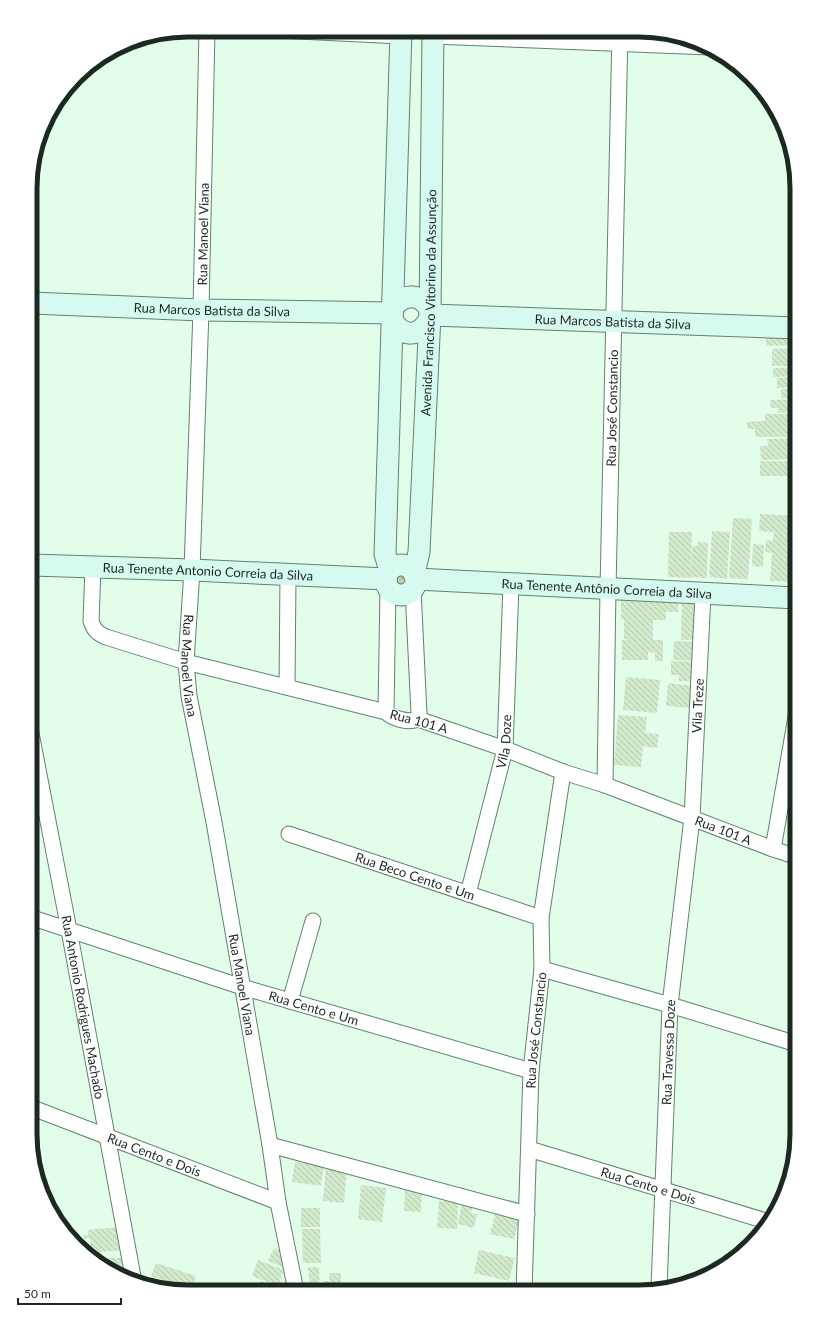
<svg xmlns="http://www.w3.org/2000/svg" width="827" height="1322" font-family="Lato,sans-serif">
	<defs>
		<pattern id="grass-dots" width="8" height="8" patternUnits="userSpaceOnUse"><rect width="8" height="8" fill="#c4ccad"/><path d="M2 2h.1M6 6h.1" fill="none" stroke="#a8af95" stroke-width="1.8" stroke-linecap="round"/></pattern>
		<pattern id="building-back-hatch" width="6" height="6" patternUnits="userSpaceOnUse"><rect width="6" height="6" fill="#d2e9cb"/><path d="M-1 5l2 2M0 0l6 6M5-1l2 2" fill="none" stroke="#b4c8ae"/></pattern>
	</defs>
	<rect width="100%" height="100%" fill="#e2feeb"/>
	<!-- grass -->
	<polygon fill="url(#grass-dots)" points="397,569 405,570 409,588 402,592 394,589 389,578"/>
	<!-- building -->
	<g fill="url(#building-back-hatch)">
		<polygon points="797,330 797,345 766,346 766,331"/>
		<polygon points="797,348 797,366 772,366 772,349"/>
		<polygon points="797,367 797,376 773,377 773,368"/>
		<polygon points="797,377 797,387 777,388 777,378"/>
		<rect x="781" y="389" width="16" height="9"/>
		<polygon points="797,399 797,412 778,413 778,408 771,408 770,400"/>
		<polygon points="765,414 797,414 797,437 755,437 755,429 747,429 747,422 765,421"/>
		<polygon points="795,438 795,459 761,460 760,446 768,446 767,439"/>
		<rect x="760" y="461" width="37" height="15"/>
		<polygon points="760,514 797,516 797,582 770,581 772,553 765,552 766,540 773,541 774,532 759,531"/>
		<polygon points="733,518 752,519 748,579 729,578"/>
		<polygon points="712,531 730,532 727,579 709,577"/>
		<polygon points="669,532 692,532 690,578 668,577"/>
		<polygon points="698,542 708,543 707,578 690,577 692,546 698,546"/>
		<polygon points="753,544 764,545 763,567 752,566"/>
		<polygon points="621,598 678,598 678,612 666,612 666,620 653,620 653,640 663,640 663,661 655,661 655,653 648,652 648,660 622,660 622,640 632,639 624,639 624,619 621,619"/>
		<polygon points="682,599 701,600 699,640 681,640"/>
		<polygon points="674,641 697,642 697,661 673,660"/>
		<polygon points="671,661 697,662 696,682 679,681 679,675 671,675"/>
		<polygon points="626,677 660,680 657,713 623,710"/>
		<polygon points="668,683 694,686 692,708 666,706"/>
		<polygon points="618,715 647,717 645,733 659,734 657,748 643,746 641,767 614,765"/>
		<polygon points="295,1162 324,1165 321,1186 292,1182"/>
		<polygon points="326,1165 347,1167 344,1203 323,1201"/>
		<polygon points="361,1185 386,1188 382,1222 358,1219"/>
		<polygon points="405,1188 422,1189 421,1212 404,1211"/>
		<polygon points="439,1201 458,1202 457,1229 437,1228"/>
		<polygon points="462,1202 473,1204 471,1213 477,1214 474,1228 458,1224"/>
		<rect x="301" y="1208" width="19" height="19"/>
		<polygon points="495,1214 519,1220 514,1239 490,1234"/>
		<polygon points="120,1227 126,1250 86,1253 84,1252 83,1247 91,1246 90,1238 84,1239 84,1235 88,1235 88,1230"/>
		<polygon points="302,1229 320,1229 321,1263 303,1263"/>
		<polygon points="274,1248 288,1254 282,1267 268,1261"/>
		<polygon points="479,1250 515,1258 509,1281 474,1273"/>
		<polygon points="100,1258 124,1258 124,1269 108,1269 100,1264"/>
		<polygon points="258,1260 284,1270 278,1286 252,1276"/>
		<polygon points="156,1263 196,1276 194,1283 209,1288 208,1291 195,1291 151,1276"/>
		<polygon points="308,1267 319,1267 320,1291 310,1291"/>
		<polygon points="112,1271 122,1271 122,1277"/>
		<polygon points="329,1273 341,1273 341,1291 323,1291 323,1281 329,1281"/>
		<polygon points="152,1277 185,1291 167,1291 152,1287"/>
		<polygon points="261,1281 287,1291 257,1291"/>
		<polygon points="365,1282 381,1284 381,1291 364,1291"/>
		<polygon points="348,1284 360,1284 360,1291 342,1291 342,1288 348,1288"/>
		<polygon points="489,1288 502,1291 502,1292 488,1292"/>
	</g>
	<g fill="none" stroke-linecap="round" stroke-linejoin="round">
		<defs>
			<g id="street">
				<path id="s1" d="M207,30L201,310L192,570L186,662L189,696L214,822L270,1145L278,1202L296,1291"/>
				<polyline points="278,30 401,36"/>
				<polyline points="433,36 709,47"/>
				<path id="s2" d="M93,567L91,621C94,630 97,633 106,637L186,662L386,712C393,719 409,723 418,719L505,749L563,772L605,785L773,849L797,857"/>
				<polyline points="413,589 419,714 418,719"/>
				<polyline points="287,687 288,574"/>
				<polyline points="386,712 388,588"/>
				<path id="s3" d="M31,733L69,930L134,1282"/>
				<path id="s4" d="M605,785L608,589L620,31"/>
				<path id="s5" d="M289,834L541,918"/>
				<polyline points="773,849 797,711"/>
				<path id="s6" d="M468,894L505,749L511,584"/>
				<path id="s7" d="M30,917L242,987L531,1071"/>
				<polyline points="542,969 670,1005 797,1044"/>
				<polyline points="290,1001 313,921"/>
				<path id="s8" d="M30,1107L278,1202"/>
				<polyline points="270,1145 527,1214"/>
				<path id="s9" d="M529,1149L769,1222"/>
				<path id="s10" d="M659,1288L670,1005L692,818L703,594"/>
				<path id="s11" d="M524,1292L531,1071L542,969L541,918L563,772"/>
			</g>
			<g id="secondary">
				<path id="s12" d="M31,303L201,310L392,313"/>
				<path d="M393,307C405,293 421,293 430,310"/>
				<path id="s13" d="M430,315L797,328"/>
				<path d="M392,320C403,338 419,337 429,320"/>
				<path id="s14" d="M31,565L192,570L386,579"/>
				<circle cx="401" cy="580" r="15"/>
				<polyline points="390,570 385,554 401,31"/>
				<path id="s15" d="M414,574L419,552L430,315L433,31"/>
				<path id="s16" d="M416,579L797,598"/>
			</g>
		</defs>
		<!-- street casing -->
		<use href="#street" stroke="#61826c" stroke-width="17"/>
		<!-- secondary casing -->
		<use href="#secondary" stroke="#61826c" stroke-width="23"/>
		<!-- street -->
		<use href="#street" stroke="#fff" stroke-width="15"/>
		<!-- secondary -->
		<use href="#secondary" stroke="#d7faf0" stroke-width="21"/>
	</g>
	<g text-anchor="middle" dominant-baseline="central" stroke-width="3" stroke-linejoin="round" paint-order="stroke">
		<!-- street labels -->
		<g font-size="13" fill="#1b2920" stroke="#fff">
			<text transform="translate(203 234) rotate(-89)">Rua Manoel Viana</text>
			<text stroke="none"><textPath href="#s15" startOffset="272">Avenida Francisco Vitorino da Assunção</textPath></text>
			<text stroke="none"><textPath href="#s12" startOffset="181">Rua Marcos Batista da Silva</textPath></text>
			<text stroke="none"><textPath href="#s13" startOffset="183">Rua Marcos Batista da Silva</textPath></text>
			<text stroke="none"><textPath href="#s4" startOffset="377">Rua José Constancio</textPath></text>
			<text stroke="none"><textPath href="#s14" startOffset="177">Rua Tenente Antonio Correia da Silva</textPath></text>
			<text stroke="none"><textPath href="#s16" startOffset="191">Rua Tenente Antônio Correia da Silva</textPath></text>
			<text stroke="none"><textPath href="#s1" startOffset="636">Rua Manoel Viana</textPath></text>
			<text stroke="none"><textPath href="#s10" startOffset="584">Vila Treze</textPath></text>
			<text transform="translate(419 721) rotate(15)">Rua 101 A</text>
			<text stroke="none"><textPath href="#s6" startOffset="157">Vila Doze</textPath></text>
			<text stroke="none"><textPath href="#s2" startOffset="726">Rua 101 A</textPath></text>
			<text stroke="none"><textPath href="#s5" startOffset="133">Rua Beco Cento e Um</textPath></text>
			<text stroke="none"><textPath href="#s1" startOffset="960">Rua Manoel Viana</textPath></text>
			<text stroke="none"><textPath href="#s3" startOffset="279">Rua Antonio Rodrigues Machado</textPath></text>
			<text stroke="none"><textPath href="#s7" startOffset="298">Rua Cento e Um</textPath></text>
			<text stroke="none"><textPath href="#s11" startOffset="262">Rua José Constancio</textPath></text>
			<text stroke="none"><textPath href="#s10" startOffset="236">Rua Travessa Doze</textPath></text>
			<text stroke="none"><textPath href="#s8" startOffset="133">Rua Cento e Dois</textPath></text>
			<text stroke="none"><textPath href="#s9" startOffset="125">Rua Cento e Dois</textPath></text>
		</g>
	</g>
	<!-- crop -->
	<path d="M0 0H827V1322H0ZM188 37H639A151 151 0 0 1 790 188V1134A151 151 0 0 1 639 1285H188A151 151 0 0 1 37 1134V188A151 151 0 0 1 188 37Z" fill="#fff" fill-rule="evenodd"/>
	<path fill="none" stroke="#1b2920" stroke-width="5" d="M188 37H639A151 151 0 0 1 790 188V1134A151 151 0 0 1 639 1285H188A151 151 0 0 1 37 1134V188A151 151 0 0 1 188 37Z"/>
	<!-- scale -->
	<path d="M18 1298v6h103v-6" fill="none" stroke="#1b2920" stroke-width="2"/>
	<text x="24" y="1298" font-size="12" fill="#1b2920" stroke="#ffffff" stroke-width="3" paint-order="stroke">50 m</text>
</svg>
